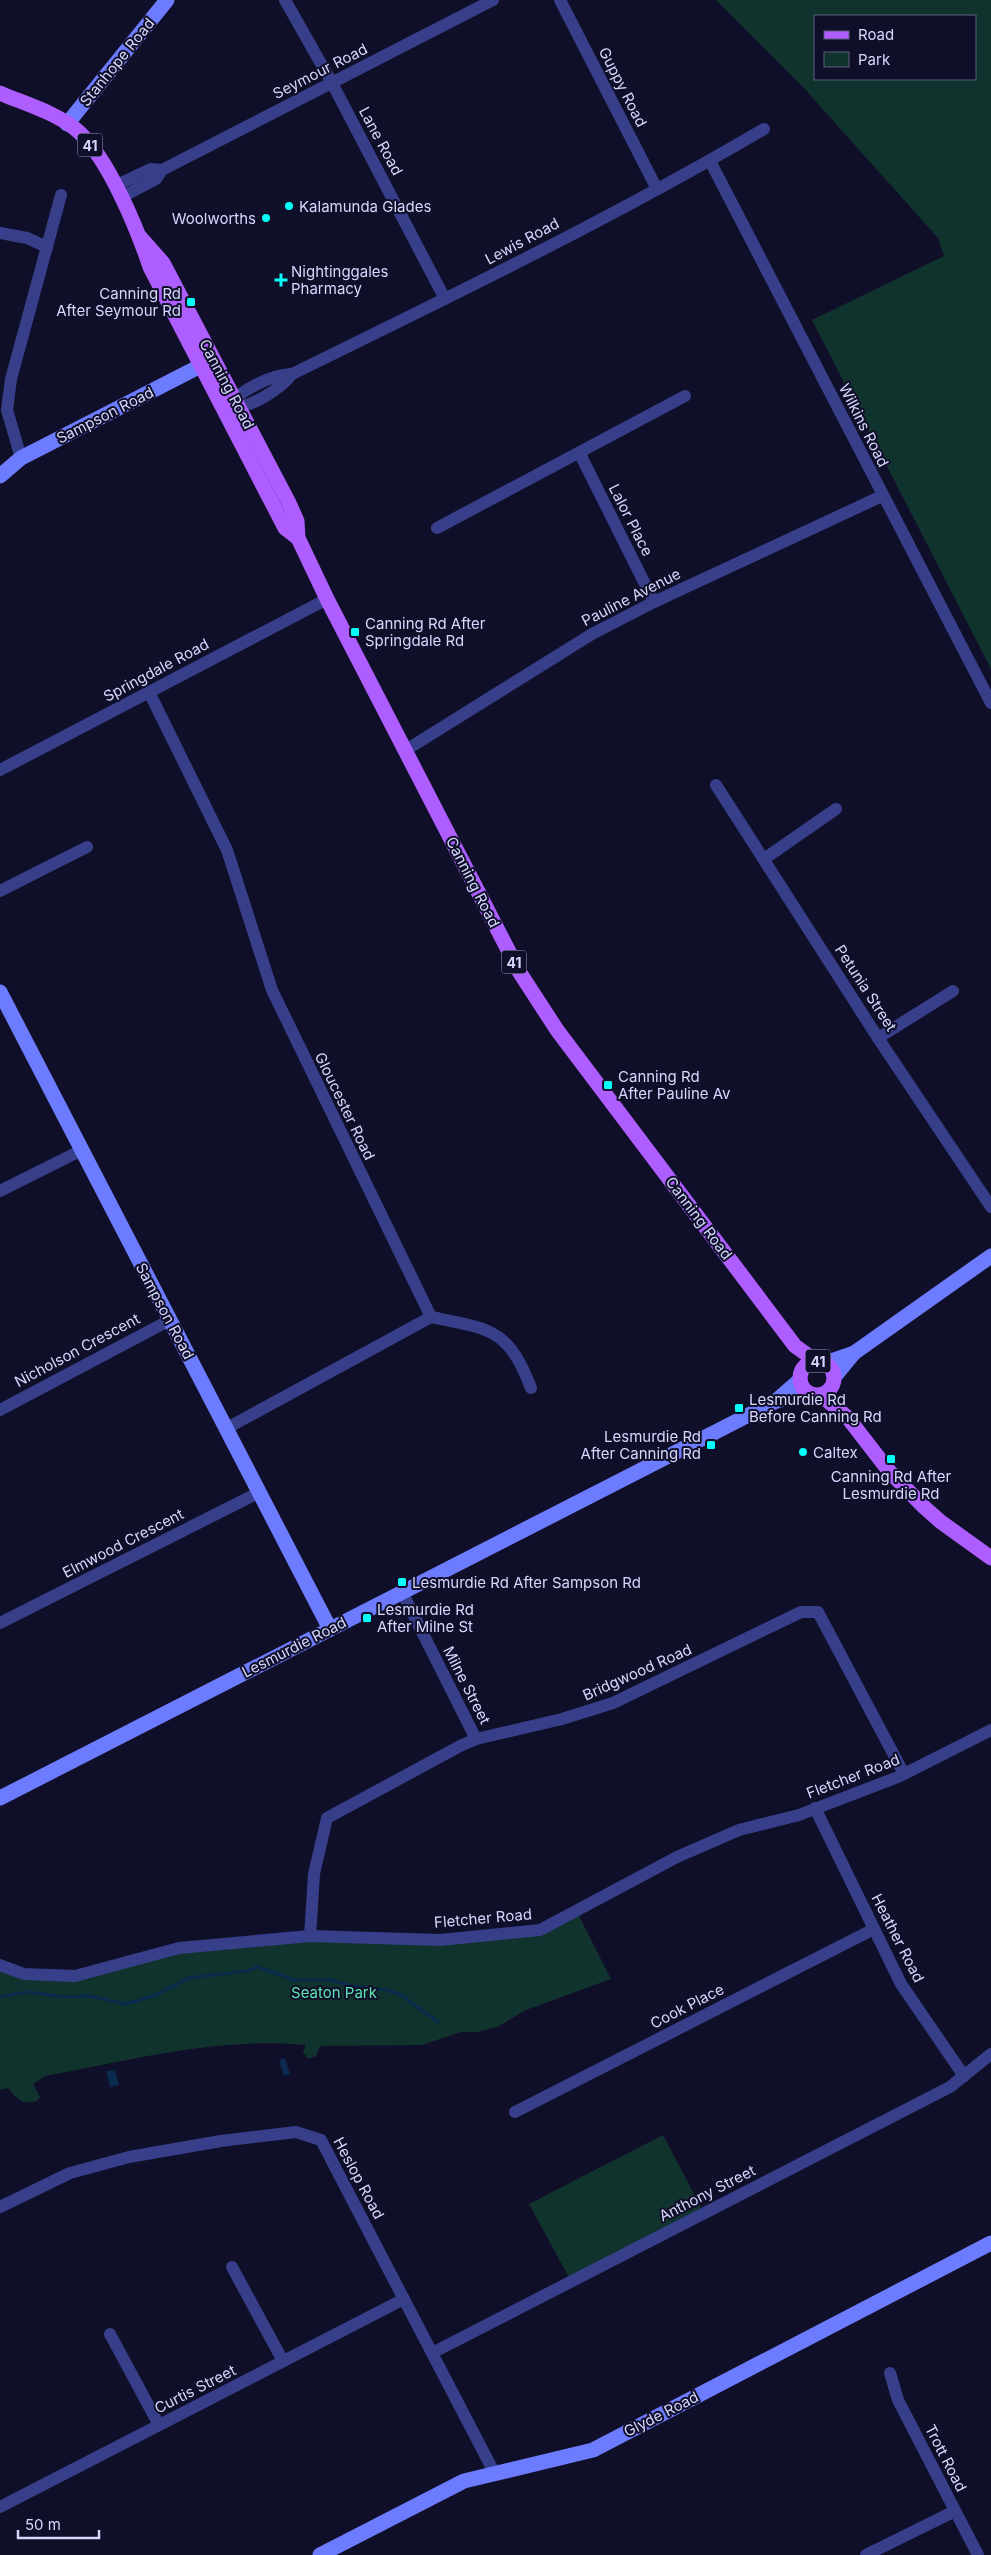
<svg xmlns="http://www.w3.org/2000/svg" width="991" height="2555" font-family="Inter,sans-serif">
	<rect width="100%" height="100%" fill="#100f29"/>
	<!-- green -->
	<g fill="#11332e" fill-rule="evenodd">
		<path d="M716,0H991V669L812,320L944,256L938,238L802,86ZM815,16H975V79H815Z"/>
		<path d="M576,1910L611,1979L526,2010L497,2027L477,2032H461L422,2045L320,2046L316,2056L308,2059L303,2052L306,2045C216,2037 133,2060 45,2076L33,2084L40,2097L37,2101C22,2105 17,2099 8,2088L0,2090V1965L75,1976L114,1965L244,1943L440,1940L540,1930Z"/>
		<polygon points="663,2135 704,2213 571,2281 529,2204"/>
	</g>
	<!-- water -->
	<g fill="#0a2b4d">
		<polygon points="285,2058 290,2074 284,2076 279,2060"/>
		<polygon points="115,2070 119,2085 110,2087 106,2071"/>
	</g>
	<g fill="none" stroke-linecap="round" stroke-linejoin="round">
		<!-- stream -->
		<polyline stroke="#0a2b4d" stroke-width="3" points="0,1997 27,1992 65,1997 89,1996 126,2004 156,1995 188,1978 247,1971 258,1967 294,1980 330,1980 352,1986 387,1990 401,1995 438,2022"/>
		<!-- street -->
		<g stroke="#383f8a" stroke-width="12">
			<polyline points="285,0 332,83 445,299"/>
			<polyline points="560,0 657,189"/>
			<polyline points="710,161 991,703"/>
			<polyline points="115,186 151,169 162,170"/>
			<polyline points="120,198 156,179 162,170 493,0"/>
			<polyline points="0,233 27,238 47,247"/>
			<path d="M228,405C242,390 272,374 292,374C451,296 611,219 764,129"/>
			<path d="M230,409C251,407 280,390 292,374"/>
			<polyline points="580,454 654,602"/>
			<polyline points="21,458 7,410 11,379 61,195"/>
			<polyline points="437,528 685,396"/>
			<polyline points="149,692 227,850 272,990 431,1317 227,1428"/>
			<polyline points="406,750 592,634 654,602 882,496"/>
			<polyline points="0,770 327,599"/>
			<polyline points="716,785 878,1038 991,1207"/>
			<polyline points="764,859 836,809"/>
			<polyline points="0,891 87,847"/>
			<polyline points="878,1038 953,991"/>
			<polyline points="0,1191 80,1151"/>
			<path d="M431,1317C490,1329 508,1328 531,1388"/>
			<polyline points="0,1410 170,1320"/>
			<polyline points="402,1592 476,1739"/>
			<polyline points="0,1623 260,1492"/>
			<polyline points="815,1808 901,1984 964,2076"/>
			<polyline points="310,1936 314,1874 327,1818 460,1746 476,1739 562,1719 613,1703 801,1612 818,1612 904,1774"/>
			<polyline points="0,1965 24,1974 75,1976 179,1948 310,1936 440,1940 540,1930 677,1857 739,1830 799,1815 898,1777 991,1730"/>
			<polyline points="515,2112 874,1929"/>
			<polyline points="0,2207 70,2173 129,2157 221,2141 296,2132 321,2140 495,2474"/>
			<polyline points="232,2267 283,2361"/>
			<polyline points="110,2334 159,2425"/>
			<polyline points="432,2353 950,2087 991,2054"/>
			<polyline points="890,2373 898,2400 978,2555"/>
			<polyline points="0,2507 404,2299"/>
			<polyline points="866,2555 955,2511"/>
		</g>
		<!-- secondary -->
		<g stroke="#6d7cff" stroke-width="15">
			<polyline points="67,124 167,0"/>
			<polyline points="0,476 21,458 212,360"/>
			<polyline points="0,992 330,1629"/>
			<polyline points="825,1363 854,1353 991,1256"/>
			<polyline points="835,1376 854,1353"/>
			<polyline points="780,1400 808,1393"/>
			<polyline points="0,1798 776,1401 800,1380"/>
			<polyline points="320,2555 464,2481 593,2450 991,2243"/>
		</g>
		<!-- primary -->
		<g stroke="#ae5dff" stroke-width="15">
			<path d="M0,93C25,104 58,113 79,132C109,160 137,228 150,267L285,528L298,538"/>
			<polyline points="140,237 163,263 289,503 297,521 298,538 327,599 520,973 557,1030 795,1346 816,1361"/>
			<circle cx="817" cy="1378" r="17"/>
			<polyline points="821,1395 848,1418 889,1471 924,1507 941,1522 991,1558"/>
		</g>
	</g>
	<!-- markers -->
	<g fill="#02fff9" stroke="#100f29" stroke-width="2">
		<circle cx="289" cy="206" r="5"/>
		<circle cx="266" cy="218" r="5"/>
		<path d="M278.5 272.5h5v5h5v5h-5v5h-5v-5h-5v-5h5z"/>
		<rect x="186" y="297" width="10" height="10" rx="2.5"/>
		<rect x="350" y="627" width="10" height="10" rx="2.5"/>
		<rect x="603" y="1080" width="10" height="10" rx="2.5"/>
		<rect x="734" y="1403" width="10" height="10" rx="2.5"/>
		<rect x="706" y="1440" width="10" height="10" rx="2.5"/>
		<circle cx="803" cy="1452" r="5"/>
		<rect x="886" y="1454" width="10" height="10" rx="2.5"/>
		<rect x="397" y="1577" width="10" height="10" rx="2.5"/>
		<rect x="362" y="1613" width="10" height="10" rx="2.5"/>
	</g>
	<g text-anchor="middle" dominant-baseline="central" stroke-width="4" stroke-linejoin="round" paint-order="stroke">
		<!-- shield labels -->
		<g fill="#100f29" stroke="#9b9bbf" stroke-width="1">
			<rect x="77.5" y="133.5" width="25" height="23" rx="4"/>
			<rect x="501.5" y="950.5" width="25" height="23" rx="4"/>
			<rect x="805.5" y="1349.5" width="25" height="23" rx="4"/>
		</g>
		<g font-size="14" font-weight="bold" fill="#d6d7ff">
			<text x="90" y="145">41</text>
			<text x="514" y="962">41</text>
			<text x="818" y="1361">41</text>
		</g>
		<!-- street labels -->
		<g font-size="15" fill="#d6d7ff" stroke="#100f29">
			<text transform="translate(117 62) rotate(-51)">Stanhope Road</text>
			<text transform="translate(320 71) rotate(-27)">Seymour Road</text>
			<text transform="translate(623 87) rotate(63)">Guppy Road</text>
			<text transform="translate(381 141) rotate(62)">Lane Road</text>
			<text transform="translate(522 241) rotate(-28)">Lewis Road</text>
			<text transform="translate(227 384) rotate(62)">Canning Road</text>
			<text transform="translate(105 415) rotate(-27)">Sampson Road</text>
			<text transform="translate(864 425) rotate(63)">Wilkins Road</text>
			<text transform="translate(631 520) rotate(63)">Lalor Place</text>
			<text transform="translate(631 597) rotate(-27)">Pauline Avenue</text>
			<text transform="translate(156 670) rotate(-28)">Springdale Road</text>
			<text transform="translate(473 882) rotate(63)">Canning Road</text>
			<text transform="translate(866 988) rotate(57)">Petunia Street</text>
			<text transform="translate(345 1106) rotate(64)">Gloucester Road</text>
			<text transform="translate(699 1218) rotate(53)">Canning Road</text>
			<text transform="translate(165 1311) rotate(62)">Sampson Road</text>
			<text transform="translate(77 1350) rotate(-28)">Nicholson Crescent</text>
			<text transform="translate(123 1543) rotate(-27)">Elmwood Crescent</text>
			<text transform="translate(294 1647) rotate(-27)">Lesmurdie Road</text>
			<text transform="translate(637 1672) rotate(-24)">Bridgwood Road</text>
			<text transform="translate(467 1685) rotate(63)">Milne Street</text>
			<text transform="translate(853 1776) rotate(-21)">Fletcher Road</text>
			<text transform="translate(483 1918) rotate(-5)">Fletcher Road</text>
			<text transform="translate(898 1938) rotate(63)">Heather Road</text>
			<text transform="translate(687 2006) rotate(-27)">Cook Place</text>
			<text transform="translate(359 2178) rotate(62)">Heslop Road</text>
			<text transform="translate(707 2193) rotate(-27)">Anthony Street</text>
			<text transform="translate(195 2389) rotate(-27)">Curtis Street</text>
			<text transform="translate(661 2414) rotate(-27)">Glyde Road</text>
			<text transform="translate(946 2458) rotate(63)">Trott Road</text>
		</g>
		<!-- poi labels -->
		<g font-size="15" fill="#d6d7ff" stroke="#100f29" text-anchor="start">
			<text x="299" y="206">Kalamunda Glades</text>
			<text x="256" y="218" text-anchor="end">Woolworths</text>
			<text x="291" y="271">Nightinggales<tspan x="291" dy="17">Pharmacy</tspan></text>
			<text x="181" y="293" text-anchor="end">Canning Rd<tspan x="181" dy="17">After Seymour Rd</tspan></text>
			<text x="365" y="623">Canning Rd After<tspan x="365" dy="17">Springdale Rd</tspan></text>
			<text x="618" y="1076">Canning Rd<tspan x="618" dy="17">After Pauline Av</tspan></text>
			<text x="749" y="1399">Lesmurdie Rd<tspan x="749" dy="17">Before Canning Rd</tspan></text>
			<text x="701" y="1436" text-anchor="end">Lesmurdie Rd<tspan x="701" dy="17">After Canning Rd</tspan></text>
			<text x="813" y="1452">Caltex</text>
			<text x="891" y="1476" text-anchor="middle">Canning Rd After<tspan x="891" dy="17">Lesmurdie Rd</tspan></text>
			<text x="412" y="1582">Lesmurdie Rd After Sampson Rd</text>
			<text x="377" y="1609">Lesmurdie Rd<tspan x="377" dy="17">After Milne St</tspan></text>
		</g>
		<!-- park labels -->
		<g font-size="15" fill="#5ce6b2" stroke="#100f29">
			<text x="334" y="1992">Seaton Park</text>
		</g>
	</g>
	<!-- legend -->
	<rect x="814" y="15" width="162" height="65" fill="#100f29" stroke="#5f5f7f"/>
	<rect x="824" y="31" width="25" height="8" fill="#ae5dff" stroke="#5f5f7f"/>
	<text x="858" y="40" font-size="15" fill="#d6d7ff">Road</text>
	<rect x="824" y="52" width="25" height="15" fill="#11332e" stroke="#5f5f7f"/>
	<text x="858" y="65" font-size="15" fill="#d6d7ff">Park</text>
	<!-- scale -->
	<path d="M18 2530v8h81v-8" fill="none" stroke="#d6d7ff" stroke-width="2.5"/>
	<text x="25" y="2530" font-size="15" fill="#d6d7ff" stroke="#100f29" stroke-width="4" paint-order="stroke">50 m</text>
</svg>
